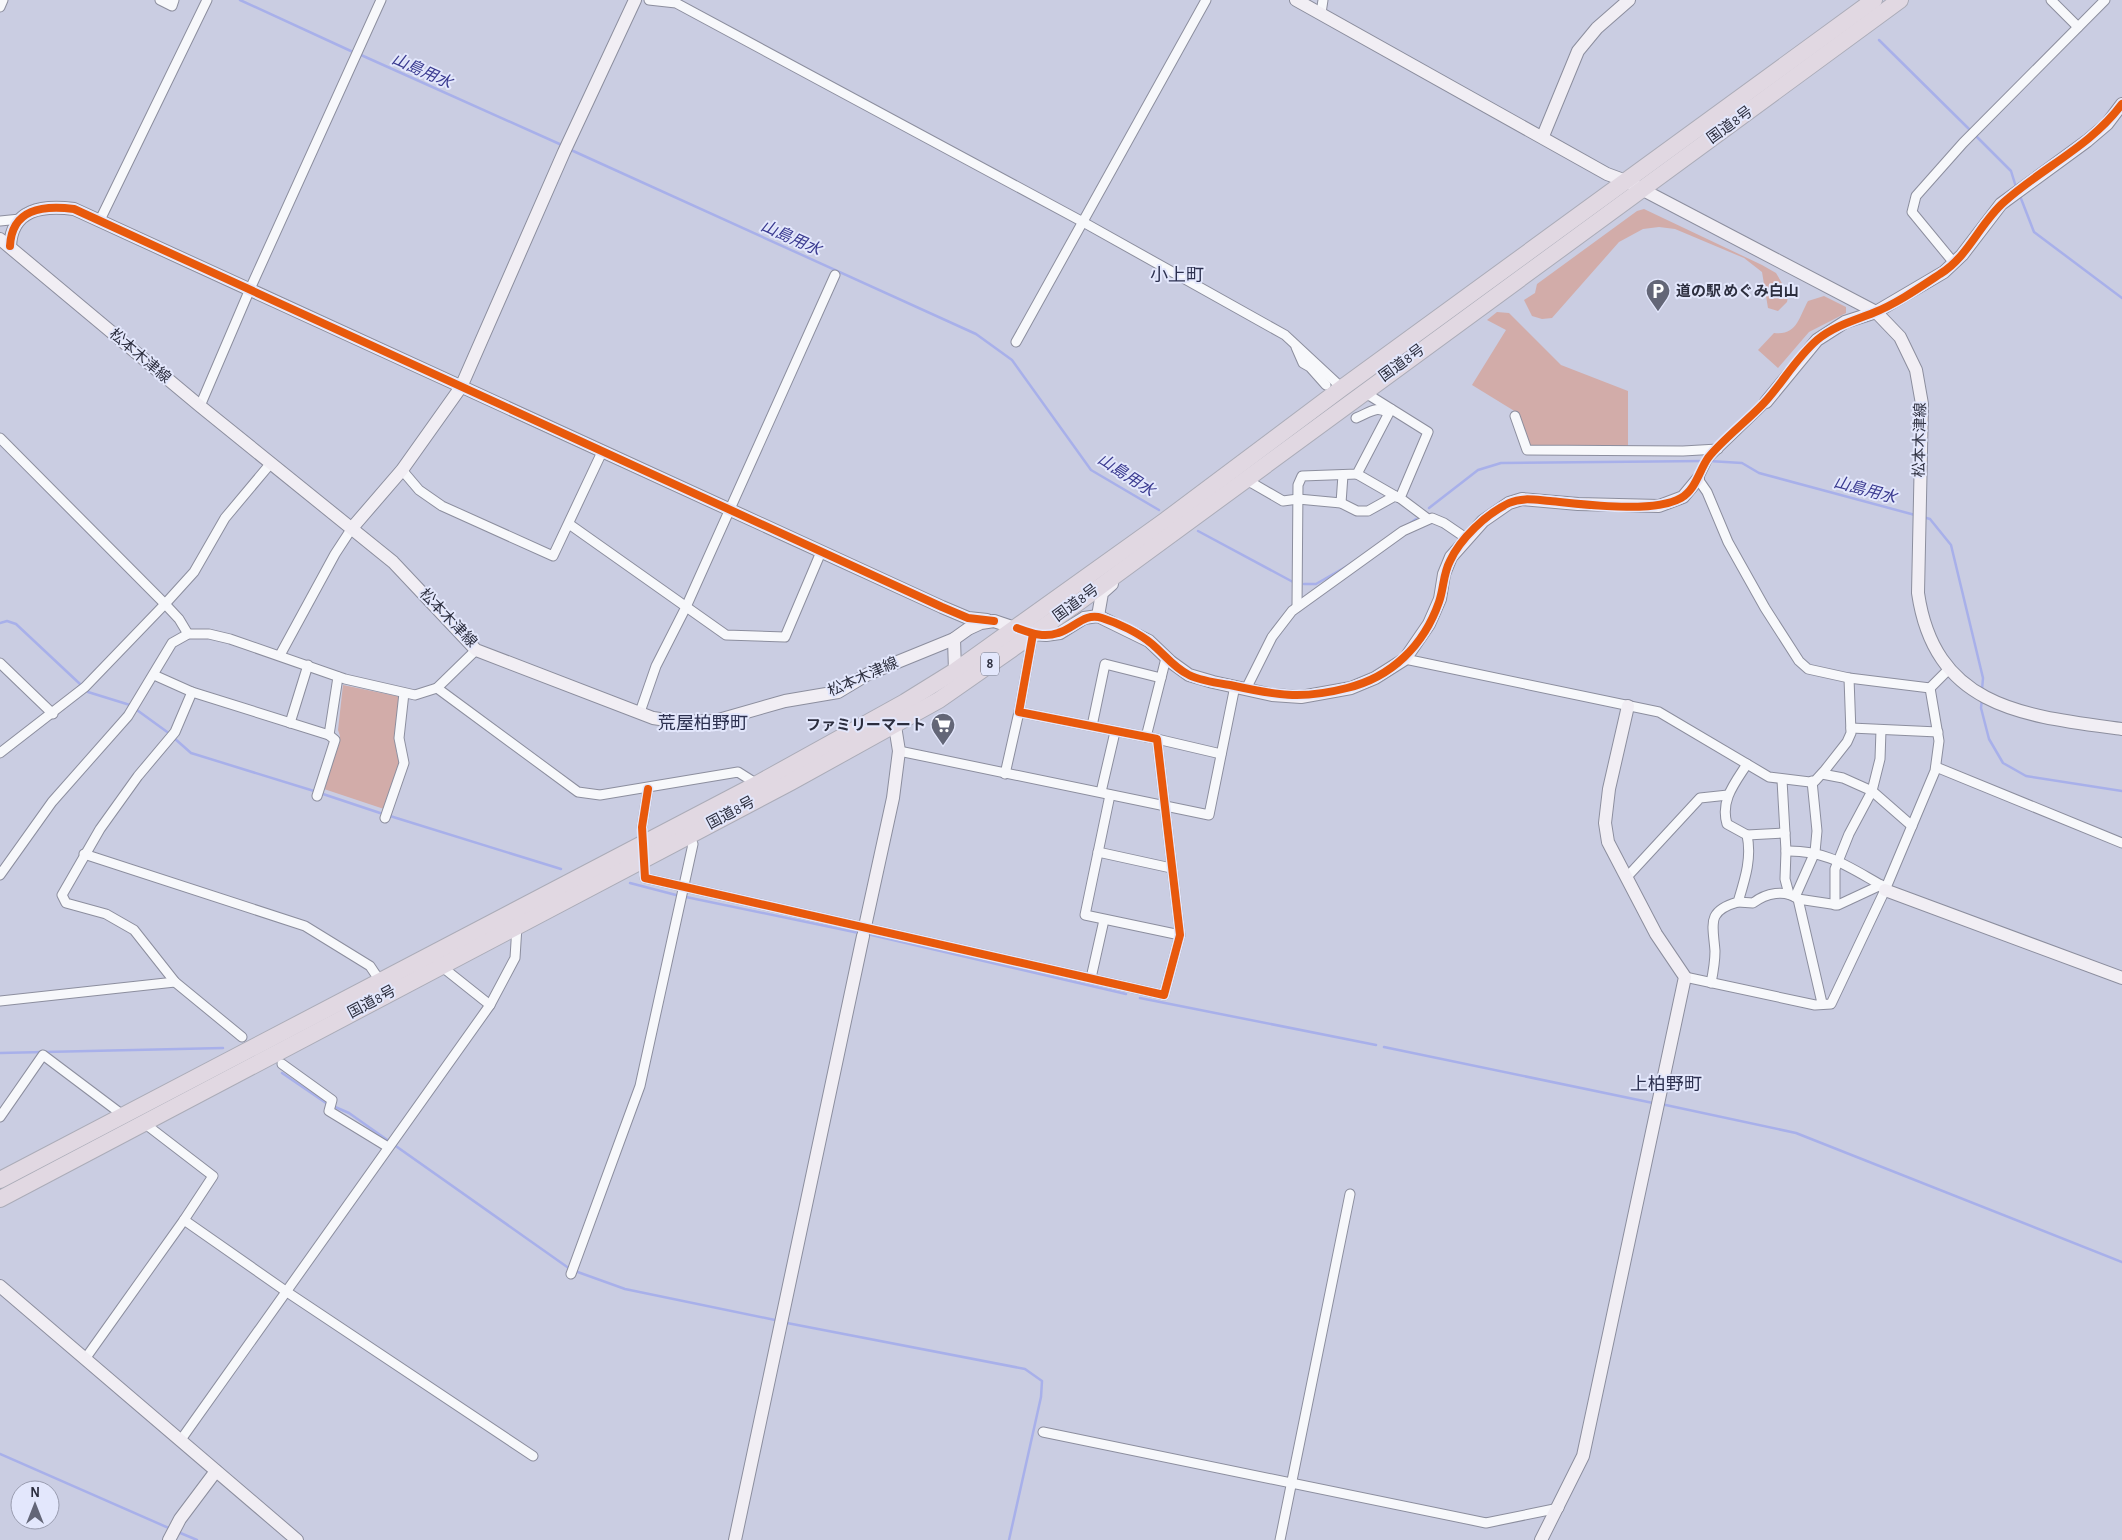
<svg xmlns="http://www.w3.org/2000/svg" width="2122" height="1540" font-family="'Alegreya Sans','Noto Sans JP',sans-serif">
	<rect width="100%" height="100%" fill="#cacde2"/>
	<!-- green -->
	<g fill="#d2aca9">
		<polygon points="1644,209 1762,265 1776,273 1786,290 1789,292 1787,302 1778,311 1768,308 1762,272 1744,258 1675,229 1659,227 1643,229 1619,242 1552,318 1542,319 1532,316 1524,300 1535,293 1537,284 1637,211"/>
		<path d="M1824,296L1846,307V313L1809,332L1778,368L1758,350L1774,333C1797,336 1799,317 1808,301Z"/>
		<polygon points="1497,312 1509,313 1561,365 1628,391 1628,447 1533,448 1529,444 1516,412 1472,385 1506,330 1487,320"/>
		<polygon points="343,685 401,697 396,752 400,759 384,809 324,789 340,736 338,730"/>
	</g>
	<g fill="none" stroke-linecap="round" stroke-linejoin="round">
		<!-- stream -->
		<g stroke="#a8b0ea" stroke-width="2.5">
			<polyline points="240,0 353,52"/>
			<polyline points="1879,40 1971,131"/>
			<polyline points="361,55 564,146"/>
			<polyline points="1975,135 2011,171 2016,187"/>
			<polyline points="571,150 976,334 1012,360 1091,470 1159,510"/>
			<polyline points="2020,196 2034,232 2122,298"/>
			<polyline points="1709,461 1742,463 1759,473 1915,515"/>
			<polyline points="1429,508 1478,470 1501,463 1704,461"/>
			<polyline points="1923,517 1930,519 1951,545 1983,678 1982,690"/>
			<polyline points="1409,524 1416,519"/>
			<polyline points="1198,531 1293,582"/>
			<polyline points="1304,584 1316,584 1349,565"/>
			<polyline points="0,623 7,621 16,624 80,684"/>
			<polyline points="88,692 130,705 170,734"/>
			<polyline points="1982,698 1981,708 1989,739 2003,763 2026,776 2122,791"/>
			<polyline points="174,738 191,753 314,791"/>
			<polyline points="323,794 380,813"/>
			<polyline points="390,816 561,869"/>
			<polyline points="630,883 676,895"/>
			<polyline points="686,897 859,933"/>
			<polyline points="867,934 1126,994"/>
			<polyline points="1140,998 1376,1045"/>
			<polyline points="1384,1047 1653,1103"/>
			<polyline points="0,1053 223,1048"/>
			<polyline points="282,1073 326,1103 349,1113 570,1269"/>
			<polyline points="1661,1104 1796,1133 2122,1262"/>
			<polyline points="575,1271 625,1289 775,1320"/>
			<polyline points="787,1323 1025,1369 1042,1381 1041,1397 1009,1540"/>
			<polyline points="0,1454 171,1529"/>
			<polyline points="178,1532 197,1540"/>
		</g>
		<!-- street-tunnel -->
		<polyline stroke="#aaadc1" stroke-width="9" stroke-dasharray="9 4.5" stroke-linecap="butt" points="642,827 645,878"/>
		<defs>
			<g id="street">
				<polyline points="160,0 172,6 174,0"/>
				<polyline points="649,0 676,3 1083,222 1285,335 1342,388"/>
				<polyline points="2051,0 2078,27"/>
				<polyline points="0,7 3,0"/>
				<polyline points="1321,13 1323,0"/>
				<polyline points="100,220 207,0"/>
				<polyline points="0,221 20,219"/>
				<polyline points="1954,263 1912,212 1916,196 1963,143 2105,0"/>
				<polyline points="1016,342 1206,0"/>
				<polyline points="1296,347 1303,363 1310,367 1326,385"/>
				<polyline points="1364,392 1428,432 1400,498 1428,519"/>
				<polyline points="1766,402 1708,458 1698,479 1707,492 1728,542 1765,608 1799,661 1808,669 1849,678 1930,688"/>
				<polyline points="200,406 250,289 381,0"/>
				<polyline points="1515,416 1527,450 1683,451 1718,449"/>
				<path d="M1356,418C1369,413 1376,405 1388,413"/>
				<polyline points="0,438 165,604 179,619 188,634"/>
				<polyline points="402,470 419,490 442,506 553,556 602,452"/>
				<polyline points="1357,474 1397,497"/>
				<polyline points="1245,479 1283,501 1298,499 1341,503 1357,511 1368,511 1395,496 1400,498"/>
				<polyline points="1341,503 1343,475"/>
				<polyline points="569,524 726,635 785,637 821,552"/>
				<polyline points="1297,607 1298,485 1302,476 1357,474 1391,409"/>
				<polyline points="280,655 335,554 352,528"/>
				<polyline points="1405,659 1659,712 1769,777 1810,782 1815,781 1825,770 1847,742 1851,733 1849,678"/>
				<polyline points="0,663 53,714"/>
				<polyline points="154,675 192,692 175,732 138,776 100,829 62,895 66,903 106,914 134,930 175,982 242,1037"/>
				<polyline points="437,688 578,792 600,795 738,772 757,784"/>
				<polyline points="1930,688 1949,669"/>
				<polyline points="1246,689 1272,637 1292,611 1403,531 1432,518 1444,523 1466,538"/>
				<polyline points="192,692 329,735 338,677"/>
				<polyline points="640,712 656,666 686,607 835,275"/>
				<polyline points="290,723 308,665"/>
				<polyline points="1092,726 1105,664 1161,678 1166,658"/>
				<polyline points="1851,728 1938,732"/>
				<polyline points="1146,737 1161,678"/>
				<polyline points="1157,739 1221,754"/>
				<polyline points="899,751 1209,815 1235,686"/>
				<polyline points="0,753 85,687 165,604 194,572 225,518 271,463"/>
				<polyline points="1936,767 2122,843"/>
				<polyline points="1005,774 1019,712"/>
				<polyline points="1822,774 1843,778 1872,791 1912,826"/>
				<polyline points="1782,780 1786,851 1785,879 1789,894"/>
				<polyline points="1101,792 1115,732"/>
				<polyline points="1110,795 1085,915 1180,935"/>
				<polyline points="317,796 335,740 329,735"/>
				<polyline points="385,818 404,763 399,738 404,693"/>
				<polyline points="642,827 648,789"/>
				<polyline points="1747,835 1785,833"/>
				<path d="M1786,851C1826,850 1847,866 1881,885L1885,890"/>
				<polyline points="1098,852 1171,868"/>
				<polyline points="84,854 305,926 370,966 380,981"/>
				<polyline points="0,875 52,802 128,716 172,643 188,634 209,634 230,639 345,679 415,695 437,688 476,650"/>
				<polyline points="645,878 1164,995 1180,935 1157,739 1019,712 1033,634"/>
				<polyline points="1626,878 1700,798 1728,795"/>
				<polyline points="1795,897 1815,852 1817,831 1812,781"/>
				<polyline points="1798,899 1838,905 1881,885"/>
				<path d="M1738,902L1753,903C1766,893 1785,889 1798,899L1822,1003"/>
				<polyline points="1835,905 1835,869 1849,834 1872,791 1880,759 1881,730"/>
				<polyline points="441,966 490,1005"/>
				<polyline points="1685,977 1815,1005 1831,1004 1885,890 1935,771 1939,741 1930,688"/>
				<polyline points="1091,978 1104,920"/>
				<path d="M1711,983C1713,973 1715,962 1715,951C1713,924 1706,911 1738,902C1745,879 1752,858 1747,835L1727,824C1720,800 1735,783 1747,764"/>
				<polyline points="0,1001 175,982"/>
				<polyline points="282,1064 332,1100 329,1111 388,1147"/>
				<polyline points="0,1117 43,1055 124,1116"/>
				<polyline points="144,1123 213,1176 184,1220"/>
				<polyline points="571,1274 640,1086 693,844 688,836"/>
				<polyline points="85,1359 184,1220 287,1292 533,1456"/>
				<polyline points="1043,1432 1486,1523 1559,1508"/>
				<polyline points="180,1441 490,1005 515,958 517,926"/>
				<polyline points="1280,1540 1350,1194"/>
			</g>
			<g id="secondary">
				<path d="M1296,0L1607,174L1626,181L1876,312L1900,337L1916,370L1922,404L1918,593C1935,709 2026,716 2122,729"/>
				<polyline points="1543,136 1578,51 1597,28 1629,0"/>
				<polyline points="0,239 200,406 393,562 476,650 653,718 680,722 715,721 785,701 838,692 868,674 954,639 968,629 981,623 994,621 1033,634 1046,635 1060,633 1084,618 1098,616 1149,641 1171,662 1189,675 1213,682 1272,695 1301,697 1351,688 1375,678 1405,659 1429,624 1440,599 1444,574 1451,557 1483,521 1509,503 1522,499 1578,504 1659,506 1683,497 1698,479"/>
				<path d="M10,246C12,209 42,205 74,209L942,607L968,618L987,620"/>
				<polyline points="1766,402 1817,340 1845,322 1876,312 1944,272 1962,255 2001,204 2087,141 2107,124 2122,104"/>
				<polyline points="352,528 402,470 461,387 564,152 635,0"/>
				<polyline points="1098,616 1102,593 1112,584"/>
				<polyline points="954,639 955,671"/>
				<polyline points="1885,890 2122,978"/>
				<polyline points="864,931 893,798 899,751 895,726"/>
				<polyline points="0,1286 297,1540"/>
				<polyline points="169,1540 180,1519 216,1471"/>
				<polyline points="735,1540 863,936"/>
				<polyline points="1541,1540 1583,1456 1685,977 1656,934 1608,842 1605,823 1609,789 1628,706"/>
			</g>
			<g id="highway">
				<polyline points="0,1180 757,784 905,702 955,671 1166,520 1342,388 1874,0"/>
				<polyline points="0,1199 791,782 939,700 1079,602 1900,0"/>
			</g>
		</defs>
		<!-- street casing -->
		<use href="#street" stroke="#8c8e9e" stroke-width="11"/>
		<!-- secondary casing -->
		<use href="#secondary" stroke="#8c8e9e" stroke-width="14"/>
		<!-- highway casing -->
		<use href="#highway" stroke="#abacb8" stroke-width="18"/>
		<!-- street -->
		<use href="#street" stroke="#f7f8fb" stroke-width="9"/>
		<!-- secondary -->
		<use href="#secondary" stroke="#f1eef4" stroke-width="12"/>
		<!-- highway -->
		<use href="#highway" stroke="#e1d8e2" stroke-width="16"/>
		<defs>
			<g id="cycleway">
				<path d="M10,246C12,209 42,205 74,209L942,607L968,618L994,621"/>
				<path d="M1017,628C1031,633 1043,638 1058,633C1074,629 1084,612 1102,618C1118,623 1139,633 1152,644C1164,654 1174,668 1189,675C1201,681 1217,683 1230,685C1275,695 1301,700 1347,688C1392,677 1424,645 1439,602C1444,588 1443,574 1450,561C1460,539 1486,514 1509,503C1522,497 1536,500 1550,501C1583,504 1653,514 1681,498C1696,489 1699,471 1708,458C1720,442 1748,420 1763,404C1782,384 1796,358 1817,340C1834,326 1853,321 1873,313C1896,304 1919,288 1940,274C1968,257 1980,223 2004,202C2043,167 2091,146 2122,104"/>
				<polyline points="648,789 642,827 645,878 1164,995 1180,935 1157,739 1019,712 1033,634"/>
			</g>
		</defs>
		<!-- cycleway casing -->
		<use href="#cycleway" stroke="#e3e7fc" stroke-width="11"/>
		<!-- cycleway -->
		<use href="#cycleway" stroke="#e8590c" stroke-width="8"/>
	</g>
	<!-- icons -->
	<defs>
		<symbol id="parking-pin" viewBox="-11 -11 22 30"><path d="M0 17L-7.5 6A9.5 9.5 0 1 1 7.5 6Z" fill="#636677" stroke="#e3e7fc"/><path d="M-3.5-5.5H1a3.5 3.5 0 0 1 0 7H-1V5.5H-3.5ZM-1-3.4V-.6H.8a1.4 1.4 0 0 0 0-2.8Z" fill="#fff"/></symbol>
		<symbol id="supermarket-pin" viewBox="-11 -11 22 30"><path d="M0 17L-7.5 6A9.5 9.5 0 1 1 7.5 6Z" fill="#636677" stroke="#e3e7fc"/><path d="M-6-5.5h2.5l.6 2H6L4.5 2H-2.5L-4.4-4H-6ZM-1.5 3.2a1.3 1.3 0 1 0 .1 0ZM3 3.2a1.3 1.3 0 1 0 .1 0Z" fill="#fff"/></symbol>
	</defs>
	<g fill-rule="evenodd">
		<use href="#parking-pin" x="1644" y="277" width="28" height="38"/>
		<use href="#supermarket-pin" x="929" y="711" width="28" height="38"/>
	</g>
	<g text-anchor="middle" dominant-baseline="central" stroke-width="4" stroke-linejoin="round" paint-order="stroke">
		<!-- shield labels -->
		<rect fill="#e3e7fc" stroke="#636677" stroke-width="1" x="981" y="652.5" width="18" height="23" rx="4"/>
		<g font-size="14" font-weight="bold" fill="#2c2e3e">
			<text x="990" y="664">8</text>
		</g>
		<!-- street labels -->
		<g font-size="15" fill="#2c2e3e" stroke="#e3e7fc">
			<text transform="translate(1730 125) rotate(-36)">国道8号</text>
			<text transform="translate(140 356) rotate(40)">松本木津線</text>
			<text transform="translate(1402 363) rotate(-36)">国道8号</text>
			<text transform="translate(1920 440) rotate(-89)">松本木津線</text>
			<text transform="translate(1076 603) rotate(-36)">国道8号</text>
			<text transform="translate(448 618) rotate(46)">松本木津線</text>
			<text transform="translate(863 677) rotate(-24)">松本木津線</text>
			<text transform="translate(731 813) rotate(-28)">国道8号</text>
			<text transform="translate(372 1002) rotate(-28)">国道8号</text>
		</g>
		<!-- poi labels -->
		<g font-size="15" font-weight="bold" fill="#2c2e3e" stroke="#e3e7fc" text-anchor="start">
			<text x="1676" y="291">道の駅 めぐみ白山</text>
			<text x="926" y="725" text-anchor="end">ファミリーマート</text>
		</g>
		<!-- water labels -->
		<g font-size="16" font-style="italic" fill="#39398f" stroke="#e3e7fc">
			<text transform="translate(422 71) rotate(24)">山島用水</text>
			<text transform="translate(791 238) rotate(24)">山島用水</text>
			<text transform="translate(1126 475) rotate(33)">山島用水</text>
			<text transform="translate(1865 490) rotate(15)">山島用水</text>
		</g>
		<!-- quarter labels -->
		<g font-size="18" fill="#2c304f" stroke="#e3e7fc">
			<text x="1177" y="276">小上町</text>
			<text x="703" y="724">荒屋柏野町</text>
			<text x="1666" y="1085">上柏野町</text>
		</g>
	</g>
	<!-- north arrow -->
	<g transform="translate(35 1505)"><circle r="24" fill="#e3e7fc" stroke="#9a9db0"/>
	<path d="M0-4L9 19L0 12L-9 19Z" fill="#636677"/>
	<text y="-8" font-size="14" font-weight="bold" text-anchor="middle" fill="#2c2e3e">N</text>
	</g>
</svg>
